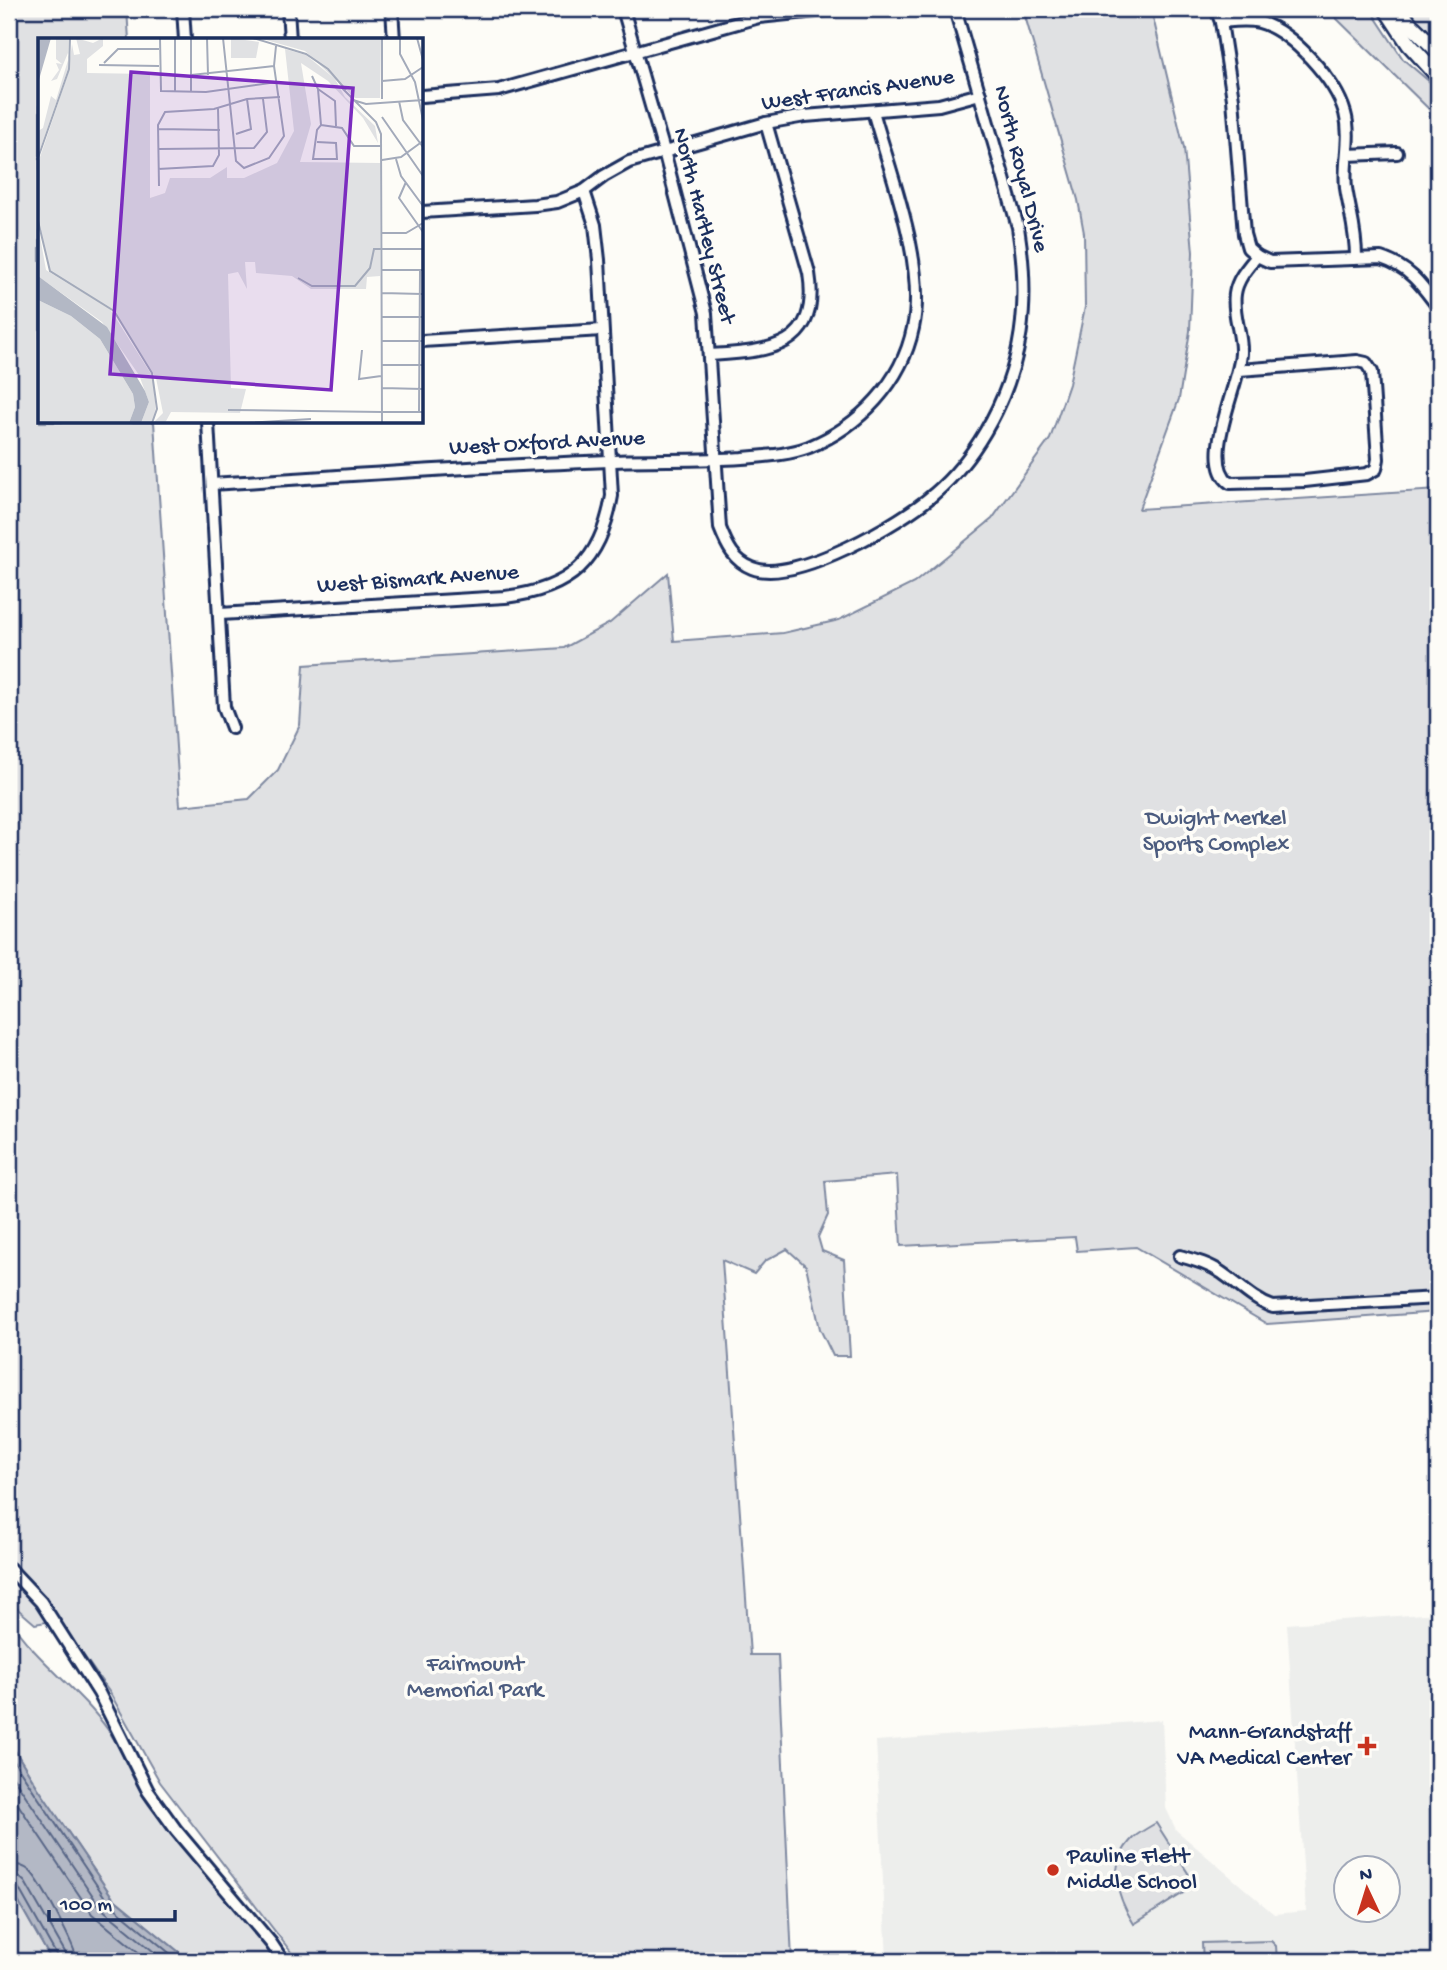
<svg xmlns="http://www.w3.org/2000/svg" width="1447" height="1970" font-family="'Gochi Hand',sans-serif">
	<rect width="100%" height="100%" fill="#fdfcf7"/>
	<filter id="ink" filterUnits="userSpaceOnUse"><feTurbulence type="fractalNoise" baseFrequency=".0143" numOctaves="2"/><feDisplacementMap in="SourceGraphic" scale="14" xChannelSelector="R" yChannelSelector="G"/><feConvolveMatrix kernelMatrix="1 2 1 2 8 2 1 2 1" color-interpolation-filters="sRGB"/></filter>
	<g filter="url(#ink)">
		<!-- built -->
		<path fill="#edeeec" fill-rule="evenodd" d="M1438,1613V1961H887L876,1741L1162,1720L1166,1808L1176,1830L1274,1914L1306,1911L1287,1624ZM1346,1868H1388V1910H1346Z"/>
		<!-- green -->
		<g fill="#e0e1e3" stroke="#7e88a0" stroke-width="2">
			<polygon points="127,9 129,40 40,40 40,422 154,422 180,806 249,799 278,770 300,725 304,665 564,648 610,623 668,573 674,641 783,633 839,620 914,583 992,519 1050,439 1069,384 1085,307 1084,233 1078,200 1023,9 1151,9 1184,148 1193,252 1190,331 1179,399 1139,509 1438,490 1438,1312 1267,1324 1136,1247 1077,1251 1075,1237 901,1246 897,1175 825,1181 828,1215 818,1237 822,1251 844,1260 850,1356 833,1356 820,1329 806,1266 787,1249 765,1261 754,1274 722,1260 750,1655 778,1655 792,1961 298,1961 160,1782 110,1693 46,1602 9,1562 9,10"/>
			<polygon points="1327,9 1370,9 1403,59 1438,89 1438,118"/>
			<polygon points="1405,9 1438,9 1438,45"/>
			<polygon points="9,1575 42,1612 46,1622 35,1624 12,1604 9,1607"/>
			<path d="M9,1619C35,1660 79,1689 108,1730C125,1754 133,1785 152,1809C192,1861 238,1908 276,1961H190L113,1898L38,1788L9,1741Z"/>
			<path d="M1156,1823L1193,1881L1191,1888L1134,1924C1117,1897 1106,1865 1133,1838C1140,1832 1149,1827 1156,1823Z"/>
			<polygon points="9,1885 52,1961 9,1961"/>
			<polygon points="1271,1941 1276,1946 1277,1961 1203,1961 1202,1943"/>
		</g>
		<!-- water -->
		<polygon fill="#b3b8c5" stroke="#76819c" stroke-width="2" points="9,1741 38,1788 113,1898 190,1961 52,1961 9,1885"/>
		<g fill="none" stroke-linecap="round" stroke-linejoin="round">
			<!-- shore -->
			<g stroke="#586687" stroke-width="2">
				<polyline points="9,1754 108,1902 179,1961"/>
				<polyline points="9,1771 101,1908 165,1961"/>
				<polyline points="9,1791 92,1914 149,1961"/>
				<path d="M9,1864C17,1864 24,1866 30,1871C41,1882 76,1947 77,1961"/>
				<polyline points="9,1874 18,1876 25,1882 65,1952 66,1961"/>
				<polyline points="9,1883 18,1887 57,1956 58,1961"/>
			</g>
			<defs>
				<g id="minor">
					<polyline points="183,9 185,40"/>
					<polyline points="288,9 290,40"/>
					<polyline points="392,9 394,40"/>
					<path d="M623,9L664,151L706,313L720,528C727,546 734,561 752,568C794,585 903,522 934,494C954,477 972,454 985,432C1024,366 1030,302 1018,227L955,9"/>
					<path d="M1216,9L1221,22L1233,99L1244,234L1248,248L1257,256C1248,267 1237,279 1235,294C1232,314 1242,333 1241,353C1240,384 1199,461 1230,483L1305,481L1367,474L1376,469L1378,459L1372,372L1366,363L1357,361L1239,370"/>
					<path d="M1221,22C1233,21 1247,19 1259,22C1292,31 1336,81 1345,113C1352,138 1343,163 1346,188C1350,214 1356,230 1356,257"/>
					<polyline points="422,96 499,90 759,17 836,9"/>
					<polyline points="1347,155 1397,153"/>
					<polyline points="422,212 535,205 557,202 584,191 604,176 629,162 766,123 805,116 939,105 980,94"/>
					<path d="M1257,256L1270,262L1381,258C1409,267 1421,284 1438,307"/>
					<polyline points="422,341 602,330"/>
					<path d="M710,355C768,351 821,349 809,273L766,123"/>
					<polyline points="208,422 224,707 232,728"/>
					<path d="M212,484C344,476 476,466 609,461C653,459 697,461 742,458C764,456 788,455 809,447C860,426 902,382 913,328C927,265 890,173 873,111"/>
					<path d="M220,614L505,597C571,589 601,561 612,496L599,260L595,225L584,191"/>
					<path d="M1180,1256C1194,1260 1209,1264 1222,1273C1238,1284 1253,1300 1273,1307L1438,1298"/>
					<polyline points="9,1568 41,1602 99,1693 148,1791 176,1830 271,1943 283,1961"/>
				</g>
				<g id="major">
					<polyline points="1386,9 1409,44 1438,76"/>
					<polyline points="1398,9 1411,25 1438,51"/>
				</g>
			</defs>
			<!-- minor casing -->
			<use href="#minor" stroke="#1b2f5e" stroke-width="16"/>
			<!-- major casing -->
			<use href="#major" stroke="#1b2f5e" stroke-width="19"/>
			<!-- minor -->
			<use href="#minor" stroke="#fdfcf7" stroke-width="10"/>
			<!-- major -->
			<use href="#major" stroke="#fdfcf7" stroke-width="14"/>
		</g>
	</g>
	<!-- markers -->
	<g fill="#c8321e" stroke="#fdfcf7" stroke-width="2.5">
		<path d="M1363.5 1735.5h7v7h7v7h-7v7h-7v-7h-7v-7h7z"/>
		<circle cx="1053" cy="1870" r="7"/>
	</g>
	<g text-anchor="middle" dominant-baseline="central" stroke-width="7" stroke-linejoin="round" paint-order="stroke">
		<!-- street labels -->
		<g font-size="23" fill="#1b2f5e" stroke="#fdfcf7">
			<text transform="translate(858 91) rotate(-8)">West Francis Avenue</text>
			<text transform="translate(1020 169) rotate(76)">North Royal Drive</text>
			<text transform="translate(703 226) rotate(76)">North Hartley Street</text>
			<text transform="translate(547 444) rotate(-3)">West Oxford Avenue</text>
			<text transform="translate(418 580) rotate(-4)">West Bismark Avenue</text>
		</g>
		<!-- park labels -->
		<g font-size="23" fill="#4c5c7f" stroke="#fdfcf7">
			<text x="1216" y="819">Dwight Merkel<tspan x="1216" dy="26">Sports Complex</tspan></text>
			<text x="475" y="1665">Fairmount<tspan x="475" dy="26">Memorial Park</tspan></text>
		</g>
		<!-- poi labels -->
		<g font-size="23" fill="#1b2f5e" stroke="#fdfcf7" text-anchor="end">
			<text x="1351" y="1733">Mann-Grandstaff<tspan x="1351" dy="26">VA Medical Center</tspan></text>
			<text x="1067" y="1857" text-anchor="start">Pauline Flett<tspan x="1067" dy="26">Middle School</tspan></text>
		</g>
	</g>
	<!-- overview -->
	<g transform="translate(38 38)">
		<rect width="385" height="385" fill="#fdfcf7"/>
		<path d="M18,0H31L30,31L0,117V93L5,90L13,58L18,62L31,19L30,15L19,41L13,43L21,32L18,25L24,26L18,21ZM38,0L55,5L65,0V8L49,21V35L112,36V160L127,155L132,140H172L189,129V140H206L239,125L256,93L247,11L268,17L297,41L307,59L337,88L340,105L325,80L290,43L263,25L273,86L262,124L342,125V238L329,239L328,251H273L254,238L218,235L217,224H207L209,251L200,234L190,236L193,350L208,351L202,375L133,374L127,385H115L125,375L118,340L76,272L12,233L0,181V125L30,36L34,6L36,17L42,16ZM193,0L221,4L218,20H193ZM221,0H343L342,60H317L267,13ZM0,187L8,232L72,271L115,339L118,376L113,385H103L111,364L101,337L64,284L1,239ZM0,262L33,278L62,301L95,356L97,369L91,385H0Z" fill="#e0e1e3"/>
		<path d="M1,0H13L0,45V7ZM0,238L69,289L107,353L111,364L103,385H91L97,369L95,356L62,301L33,278L0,262Z" fill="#b3b8c5"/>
		<path fill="none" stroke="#a3aaba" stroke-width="2" d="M122,0L123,53L168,54L239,44M169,0L170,37M185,0L198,123L206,130L231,120L246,98L236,28L238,8M215,0L268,16L290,31L308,52M362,0V16L377,44L385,82M379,0L385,22M66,25L80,11H121M61,27L121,28M153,37L236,28M274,38L280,51L283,87L279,92L275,121H299L298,105L279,104M344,43L367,41L385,29M304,50L338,84L343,96L344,385M280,51L297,63L298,88M137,53V0M153,54V0M344,61V0M315,62L328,66L385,62M361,63L365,82L385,109M344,79L385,138M283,87L304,90L316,108H344M120,91L182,92M198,96L213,91L209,61M120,111L216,110L229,94L225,61M0,120L31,31L32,0M358,121L363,138L385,168M344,122L363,119L385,103M120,131L175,128L181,117L180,70M368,144L361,160L385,194M121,148L120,87L127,74L176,71L209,61L242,59M0,183L12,233L76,273L114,335L119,371L114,385M344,195H368L385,185M344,232H384M260,240L274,248H317L332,230L336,211H385M344,255L384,256M344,279H385M344,303H385M324,312L321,341L343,338M344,327H385M344,350L385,351M190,372L344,374M344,374H385M381,374L382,232M146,385H194M209,385L273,381"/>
		<path fill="#7b2cbf" fill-opacity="0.15" stroke="#7b2cbf" stroke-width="3.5" d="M93,34L315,50L293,352L72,336Z"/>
		<rect width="385" height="385" fill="none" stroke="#1b2f5e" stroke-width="3.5"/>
	</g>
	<!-- margin -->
	<rect width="1447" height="1970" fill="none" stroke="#fdfcf7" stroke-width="35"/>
	<rect x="18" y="18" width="1412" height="1935" fill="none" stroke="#1b2f5e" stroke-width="2.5" filter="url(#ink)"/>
	<!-- north arrow -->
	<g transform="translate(1367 1889) rotate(356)"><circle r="33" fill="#fdfcf7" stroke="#a3aaba" stroke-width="2"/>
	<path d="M0-5L12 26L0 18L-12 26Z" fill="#c8321e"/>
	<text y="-10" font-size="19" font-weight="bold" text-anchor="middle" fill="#1b2f5e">N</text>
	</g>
	<!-- scale -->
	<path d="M49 1910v10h126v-10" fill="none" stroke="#1b2f5e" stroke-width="3.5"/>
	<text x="60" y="1910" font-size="21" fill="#1b2f5e" stroke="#fdfcf7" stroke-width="5" paint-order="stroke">100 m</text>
</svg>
